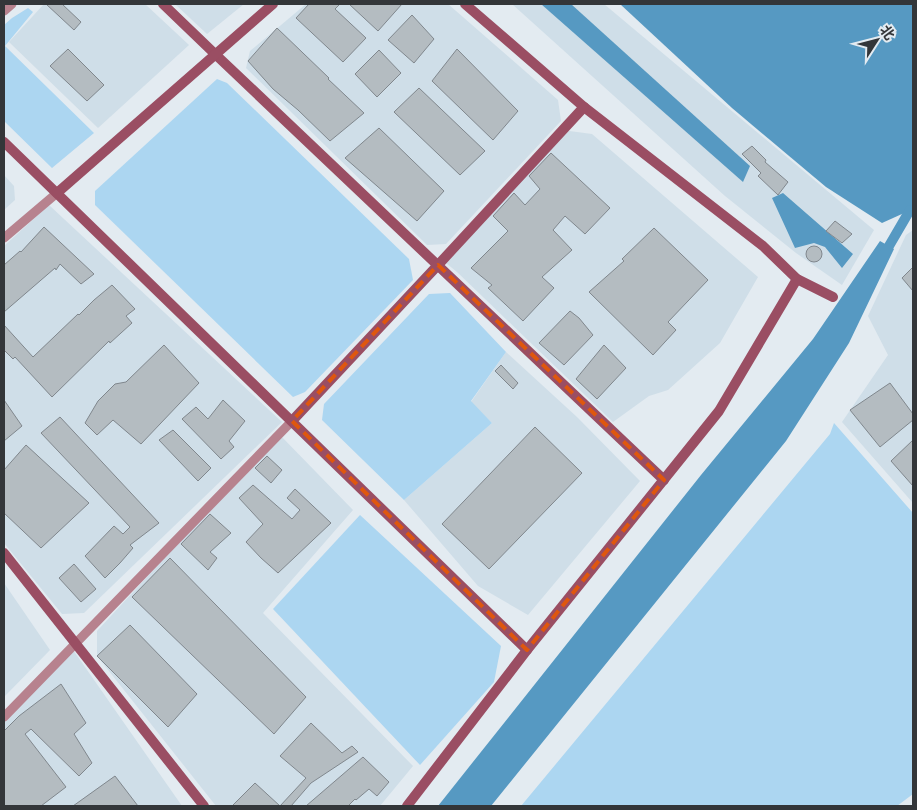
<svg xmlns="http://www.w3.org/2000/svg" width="917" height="810" font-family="'Varela Round','Noto Sans SC',sans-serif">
	<rect width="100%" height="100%" fill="#e3ebf1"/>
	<!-- built -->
	<g fill="#cfdee8">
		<polygon points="44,4 145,4 189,45 98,128 9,42"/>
		<polygon points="175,4 244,4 207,34"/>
		<polygon points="306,4 448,4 558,100 561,121 446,244 427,245 246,68 250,51"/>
		<polygon points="512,4 604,4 874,230 842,285 796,253 725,196"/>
		<polygon points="562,130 592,134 758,277 720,343 668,390 649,396 613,422 457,272 446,263"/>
		<polygon points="4,175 14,186 15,200 4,210"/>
		<polygon points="49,205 282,422 84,613 62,614 4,543 4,246"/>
		<polygon points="913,230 913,503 842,422 888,355 868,316 906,235"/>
		<polygon points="506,352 577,417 640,481 528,615 478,586 404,500 492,423 471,402"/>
		<polygon points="279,434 353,510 263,613 413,766 380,806 216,806 97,656 97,631"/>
		<polygon points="4,583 50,650 4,697"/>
		<polygon points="71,647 182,806 4,806 4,720"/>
	</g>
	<!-- green -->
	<g fill="#acd6f1">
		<polygon points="28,8 33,12 5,46 94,133 52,168 4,121 4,25 12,18"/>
		<polygon points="217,79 227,83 409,259 413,280 305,392 293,397 95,205 95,191"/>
		<polygon points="450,293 506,352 471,401 492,423 404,500 322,420 324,404 429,294"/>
		<polygon points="834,423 913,513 913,794 897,806 521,806 830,434"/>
		<polygon points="360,515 501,646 494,682 420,765 273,609"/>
	</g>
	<!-- water -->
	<g fill="#5699c2">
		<polygon points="541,4 571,4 750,166 743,182"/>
		<polygon points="620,4 913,4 913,209 882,223 826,187 732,108"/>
		<polygon points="783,193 853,254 842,268 825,247 814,243 795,248 772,198"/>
		<polygon points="880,241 894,249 849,343 786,441 491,806 438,806 701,475 813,339"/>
	</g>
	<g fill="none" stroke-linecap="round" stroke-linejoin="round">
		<!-- canal -->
		<polyline stroke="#5699c2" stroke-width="10" points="882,258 910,210"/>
	</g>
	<!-- building -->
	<g fill="#b4bcc1" stroke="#80878d">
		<polygon points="46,4 62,4 81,22 74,30"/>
		<polygon points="309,4 340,4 335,9 366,38 343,62 296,18"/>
		<polygon points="349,4 402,4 378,31"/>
		<polygon points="412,15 434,39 414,63 388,40"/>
		<polygon points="277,28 329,78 328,79 364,113 330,141 298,110 273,89 248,61"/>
		<polygon points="68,49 104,85 87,101 50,66"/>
		<polygon points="457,49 518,111 493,140 432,81"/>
		<polygon points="379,50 401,73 377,97 355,74"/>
		<polygon points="419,88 485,151 460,175 394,112"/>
		<polygon points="379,128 444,191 417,221 345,158"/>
		<polygon points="752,146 766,160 765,162 788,182 778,195 758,176 761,173 742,154"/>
		<polygon points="551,153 610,208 585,234 565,216 553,230 572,250 542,277 554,288 523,321 488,288 492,285 471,268 508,231 493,216 514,193 525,205 540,189 529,176"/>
		<polygon points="835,221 852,234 842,243 826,231"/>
		<polygon points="44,227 94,274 81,284 60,264 56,270 55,268 4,312 4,265 20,251 21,252"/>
		<polygon points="654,228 708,280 668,322 676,330 653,355 589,292 624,261 622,259"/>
		<circle cx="814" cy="254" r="8"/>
		<polygon points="913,267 913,291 902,278"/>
		<polygon points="112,285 135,309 126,316 132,323 110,343 109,341 52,397 15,357 13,359 4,350 4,325 33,357 78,314 79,315 94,300"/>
		<polygon points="570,311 579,318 593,335 564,365 539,343"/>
		<polygon points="164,345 199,383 141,444 113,420 97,435 85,423 98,401 115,384 126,382"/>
		<polygon points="604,345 626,368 597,399 576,379"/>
		<polygon points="501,365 518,383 513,389 495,371"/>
		<polygon points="890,383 913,414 913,420 880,447 850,410"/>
		<polygon points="4,400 22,426 4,441"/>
		<polygon points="223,400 245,421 229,441 234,447 221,459 182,419 196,407 208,419"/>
		<polygon points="60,417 159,523 130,545 133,548 120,563 105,578 85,556 114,526 123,534 130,527 41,433"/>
		<polygon points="535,427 582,473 489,569 442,524"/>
		<polygon points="173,430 211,468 198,481 159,440"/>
		<polygon points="913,440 913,486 891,461"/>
		<polygon points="26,445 89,503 41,548 4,513 4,470"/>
		<polygon points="267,456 282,470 271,483 255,468"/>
		<polygon points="253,485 292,519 300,510 287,498 295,489 331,523 278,573 261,558 246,542 263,524 239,498"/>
		<polygon points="210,514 231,533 210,552 217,558 208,570 181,544"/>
		<polygon points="170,558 306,697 274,734 132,597"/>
		<polygon points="74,564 96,589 81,602 59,578"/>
		<polygon points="130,625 197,694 168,727 97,656"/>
		<polygon points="61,684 86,723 74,734 92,763 79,776 31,729 25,734 66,787 41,806 4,806 4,731 19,716"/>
		<polygon points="311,723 342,753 352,746 358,752 311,783 291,806 232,806 255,783 280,806 306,778 280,756"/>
		<polygon points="363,757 389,782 377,796 369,789 356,800 355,799 348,806 306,806"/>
		<polygon points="115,776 138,806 73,806"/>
	</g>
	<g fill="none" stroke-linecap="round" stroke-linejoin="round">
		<!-- street -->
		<g stroke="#b7828e" stroke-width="9">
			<polyline points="4,11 12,4"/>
			<polyline points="4,238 57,193"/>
			<polyline points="4,717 292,421"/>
		</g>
		<!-- secondary -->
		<g stroke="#9a4e63" stroke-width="10">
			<polyline points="163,4 215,54 664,480"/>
			<polyline points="465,4 584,107 763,246 797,279 833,297"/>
			<polyline points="4,142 527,650"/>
			<polyline points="57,193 273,4"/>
			<polyline points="292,421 438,265 584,107"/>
			<polyline points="4,553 204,806"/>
			<polyline points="407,806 527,650 719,411 797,279"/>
		</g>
	</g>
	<!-- marked area -->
	<path fill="none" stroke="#df570e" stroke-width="4" stroke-dasharray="10 6" stroke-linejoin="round" d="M438,265L664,480L527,650L292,421Z"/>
	<!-- border -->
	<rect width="917" height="810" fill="none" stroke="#333639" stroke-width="10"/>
	<!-- north arrow -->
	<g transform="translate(877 40) rotate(54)" stroke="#e3ebf1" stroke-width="4" paint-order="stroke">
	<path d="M0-4L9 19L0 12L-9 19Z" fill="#333639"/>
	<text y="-8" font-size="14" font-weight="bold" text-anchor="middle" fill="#333639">北</text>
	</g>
</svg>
